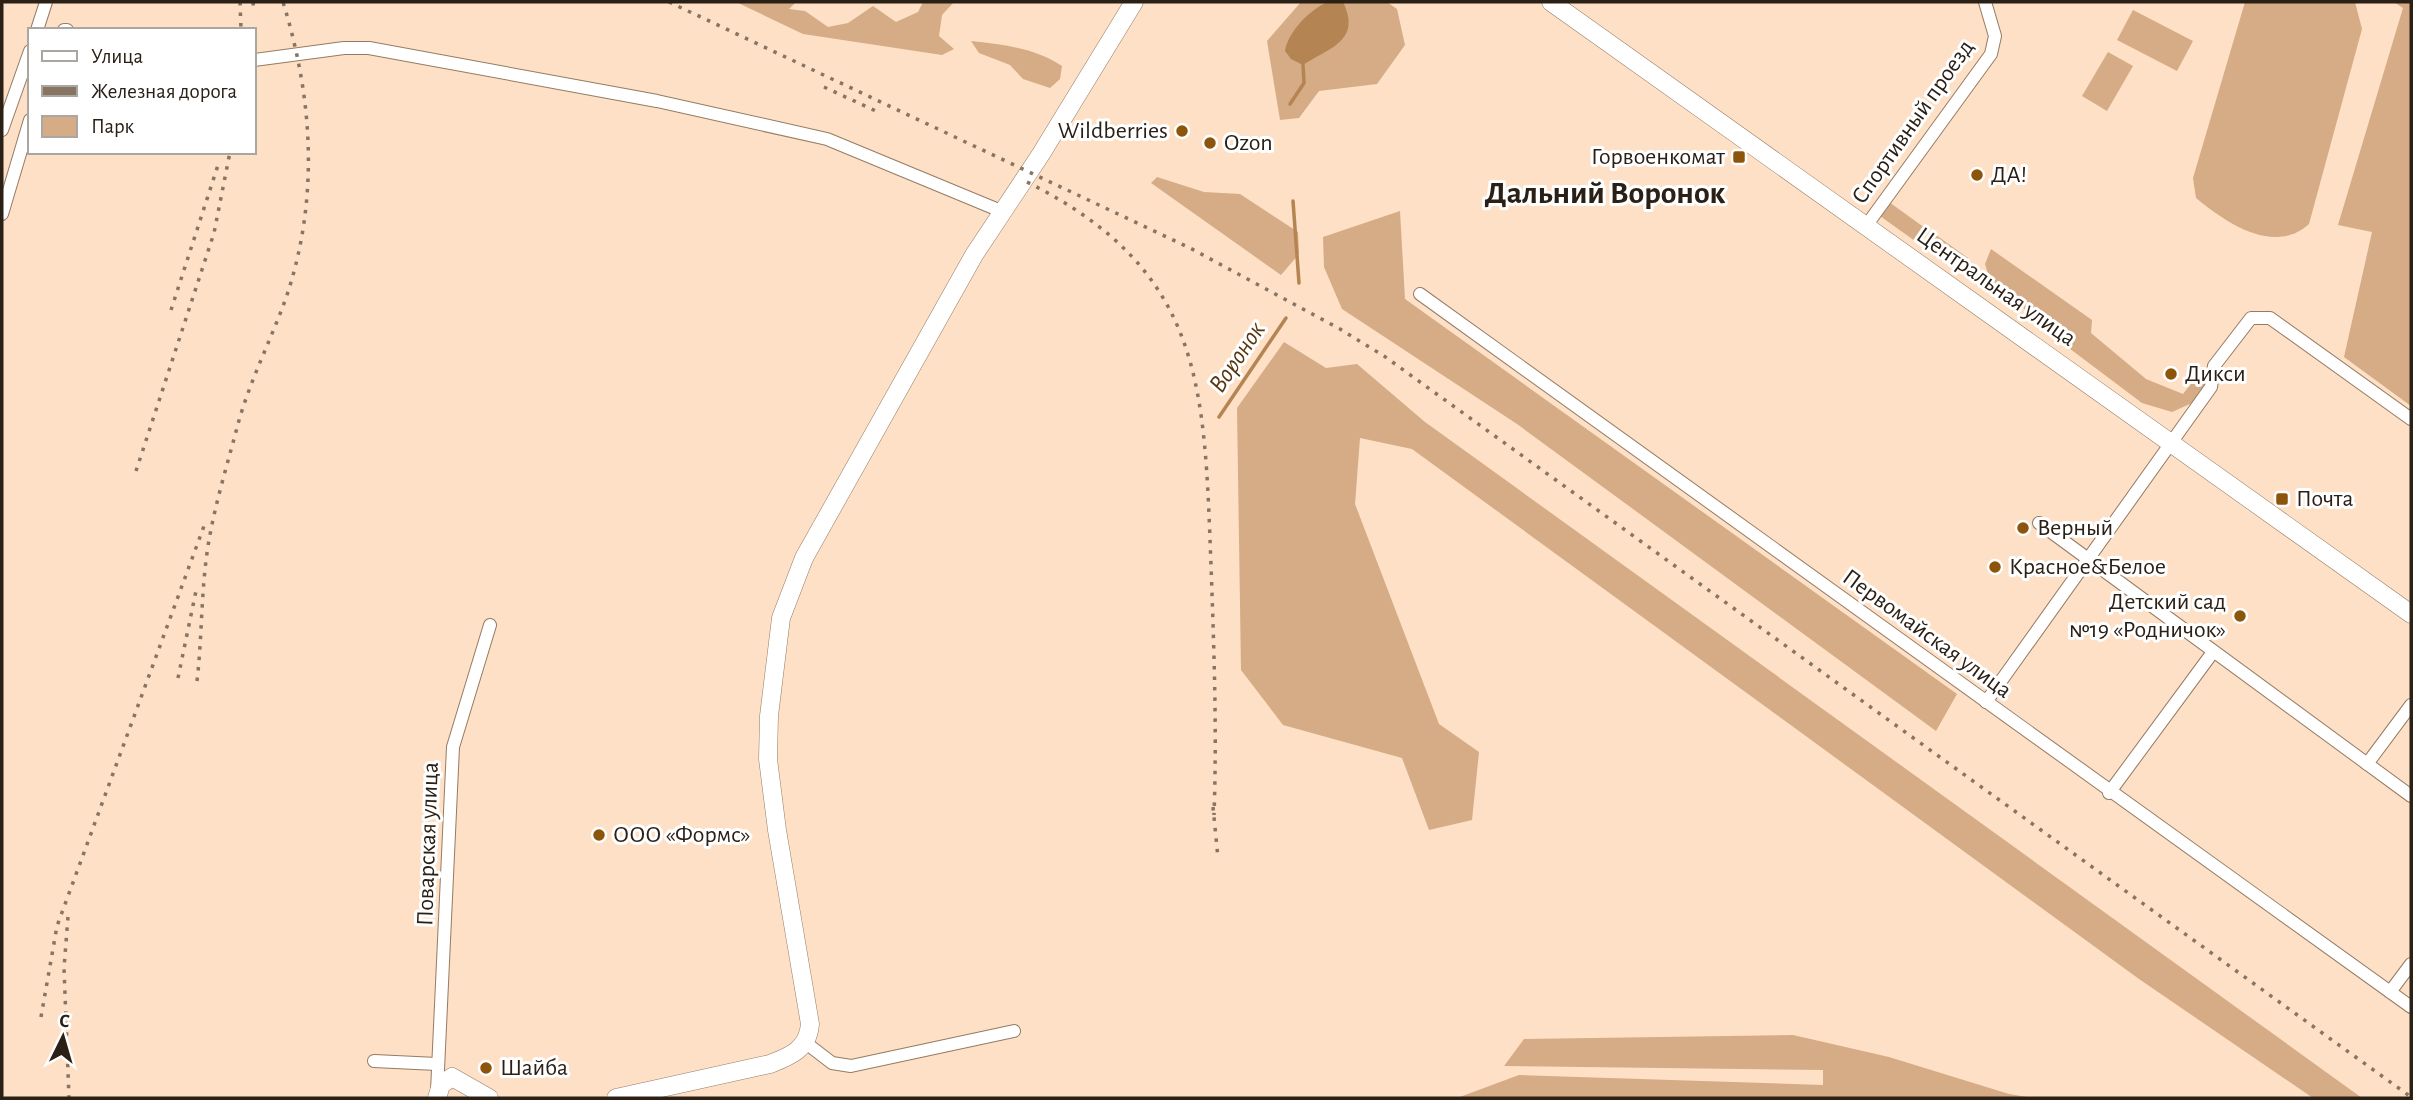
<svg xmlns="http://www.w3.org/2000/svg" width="2413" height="1100" font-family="'Alegreya Sans',sans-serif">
	<rect width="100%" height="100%" fill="#fde0c5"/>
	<!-- green -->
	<g fill="#d5ac85">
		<polygon points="736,2 796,2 789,9 805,11 828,27 848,23 873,6 896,22 918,12 923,2 954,2 942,15 939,36 954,49 942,55 803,34"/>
		<polygon points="1301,2 1387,2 1397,9 1405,45 1377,84 1319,91 1299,118 1280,120 1267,41"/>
		<path d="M2245,2H2355L2362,29L2309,224C2274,256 2225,222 2196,198L2193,178Z"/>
		<polygon points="2394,2 2411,2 2411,406 2344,357 2372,232 2338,225 2403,8"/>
		<polygon points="2133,10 2193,41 2177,71 2117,40"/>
		<path d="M971,41C1001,44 1036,48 1062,66L1060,79L1050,88L1023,79L1010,65L979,53Z"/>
		<polygon points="2108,52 2133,66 2107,111 2082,96"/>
		<polygon points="1157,177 1204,192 1240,194 1298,232 1299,254 1281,275 1151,183"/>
		<polygon points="1889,202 1925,228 1915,241 1880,216"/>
		<polygon points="1400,211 1405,299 1957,694 1936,731 1517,424 1342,309 1324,267 1323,237"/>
		<polygon points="1936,235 1968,258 1956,270 1926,249"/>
		<polygon points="1991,249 2092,320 2091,333 2146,379 2183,394 2197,376 2207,383 2192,403 2172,412 2142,403 2029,318 2029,313 1989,277 1985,264"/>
		<polygon points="1284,342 1326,368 1357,364 1425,422 2362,1098 2313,1098 2139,979 1412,449 1360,438 1355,504 1439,724 1479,752 1472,820 1429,830 1402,758 1283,725 1241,670 1237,408"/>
		<polygon points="1793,1035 1889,1057 2009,1094 2033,1098 1457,1098 1519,1075 1823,1085 1823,1070 1504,1066 1524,1039"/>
	</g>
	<!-- water -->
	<path fill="#b58453" d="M1328,2H1343C1362,41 1329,48 1303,65L1291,59L1285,51C1288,32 1310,9 1328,2Z"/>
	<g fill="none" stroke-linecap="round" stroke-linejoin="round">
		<!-- stream -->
		<g stroke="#b58453" stroke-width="3.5">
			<polyline points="1290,104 1304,83 1303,65"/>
			<polyline points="1293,201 1299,283"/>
			<polyline points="1219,417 1286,318"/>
		</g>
		<defs>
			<g id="street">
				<polyline points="37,30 46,2"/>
				<polyline points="64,30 67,30"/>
				<polyline points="254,60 344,48 369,48 657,101 827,139 1001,211"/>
				<polyline points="2,130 30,51"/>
				<polyline points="2,214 30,120"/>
				<polyline points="1866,226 1991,54 1995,36 1985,2"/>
				<polyline points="1420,294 2411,1007"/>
				<polyline points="2039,523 2411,796"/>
				<polyline points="1986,702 2211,387 2214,366 2251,318 2270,318 2411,419"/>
				<polyline points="2367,764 2411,705"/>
				<polyline points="2109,793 2213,652"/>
				<polyline points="2390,992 2411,964"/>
				<polyline points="806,1043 832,1063 851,1066 1014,1031"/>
				<polyline points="374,1061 437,1064"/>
				<polyline points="437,1091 453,747 490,625"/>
			</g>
			<g id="secondary">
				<polyline points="1551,2 2411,614"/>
				<polyline points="437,1098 441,1085 452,1077 489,1098"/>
				<path d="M616,1098L770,1064C791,1056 808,1049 810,1024L777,830L768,759L769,716L781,618L804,558L974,255L1041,154L1134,2"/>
			</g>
		</defs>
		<!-- street casing -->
		<use href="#street" stroke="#957b63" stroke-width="14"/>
		<!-- secondary casing -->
		<use href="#secondary" stroke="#957b63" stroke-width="19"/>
		<!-- street -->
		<use href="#street" stroke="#fff" stroke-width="12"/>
		<!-- secondary -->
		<use href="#secondary" stroke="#fff" stroke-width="18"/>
		<!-- rail -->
		<g stroke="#877462" stroke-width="3.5" stroke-dasharray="3.5 7" stroke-linecap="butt">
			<polyline points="240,2 241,30"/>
			<polyline points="253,2 254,12"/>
			<polyline points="669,2 1190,248 1340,329 1384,356 2411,1097"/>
			<polyline points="824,87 878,112"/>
			<path d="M1027,182C1205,271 1204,387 1211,565C1214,649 1217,731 1214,815"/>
			<polyline points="171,310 219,162"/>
			<polyline points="136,471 214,233 230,152"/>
			<polyline points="178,678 197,586"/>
			<path d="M197,681C202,638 201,596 207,553C213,510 227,466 238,424C250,380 272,338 287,295C319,198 313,99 283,2"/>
			<polyline points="1213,807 1218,858"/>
			<polyline points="68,917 64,968 69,1098"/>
			<polyline points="41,1017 57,926 204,526"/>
		</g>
	</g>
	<!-- markers -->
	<g fill="#8d540c" stroke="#fff" stroke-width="2.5">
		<circle cx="1182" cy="131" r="7"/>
		<circle cx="1210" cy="143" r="7"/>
		<rect x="1732" y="150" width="14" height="14" rx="3.5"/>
		<circle cx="1977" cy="175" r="7"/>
		<circle cx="2171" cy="374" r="7"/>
		<rect x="2275" y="492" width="14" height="14" rx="3.5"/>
		<circle cx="2023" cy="528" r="7"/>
		<circle cx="1995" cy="567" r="7"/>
		<circle cx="2240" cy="616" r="7"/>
		<circle cx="599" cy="835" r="7"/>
		<circle cx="486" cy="1068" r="7"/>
	</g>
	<g text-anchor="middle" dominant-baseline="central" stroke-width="6" stroke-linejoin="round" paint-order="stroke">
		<!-- street labels -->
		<g font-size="24" fill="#2b2016" stroke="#fff">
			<text transform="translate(1913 122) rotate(-55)">Спортивный проезд</text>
			<text transform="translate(1996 287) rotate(35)">Центральная улица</text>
			<text transform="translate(1927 634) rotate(36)">Первомайская улица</text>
			<text transform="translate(428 844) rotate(-88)">Поварская улица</text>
		</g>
		<!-- poi labels -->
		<g font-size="24" fill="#2b2016" stroke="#fff" text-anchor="start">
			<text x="1168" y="131" text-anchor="end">Wildberries</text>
			<text x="1224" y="143">Ozon</text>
			<text x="1725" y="157" text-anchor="end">Горвоенкомат</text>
			<text x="1991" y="175">ДА!</text>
			<text x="2185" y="374">Дикси</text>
			<text x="2296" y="499">Почта</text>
			<text x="2037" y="528">Верный</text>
			<text x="2009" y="567">Красное&amp;Белое</text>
			<text x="2226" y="602" text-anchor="end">Детский сад<tspan x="2226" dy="28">№19 «Родничок»</tspan></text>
			<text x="613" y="835">ООО «Формс»</text>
			<text x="500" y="1068">Шайба</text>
		</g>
		<!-- water labels -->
		<g font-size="26" font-style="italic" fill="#58350f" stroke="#fff">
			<text transform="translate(1237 357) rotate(-56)">Воронок</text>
		</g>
		<!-- district labels -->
		<g font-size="32" font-weight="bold" fill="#2b2016" stroke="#fff">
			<text x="1605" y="193">Дальний Воронок</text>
		</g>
	</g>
	<!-- border -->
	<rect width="2413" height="1100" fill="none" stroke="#2b2016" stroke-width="7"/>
	<!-- legend -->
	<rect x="28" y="28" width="228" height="126" fill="#ffffff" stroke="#aaa6a2" stroke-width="2"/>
	<rect x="42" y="51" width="35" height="10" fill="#ffffff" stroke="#aaa6a2" stroke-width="2"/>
	<text x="91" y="63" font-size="21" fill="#2b2016">Улица</text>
	<rect x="42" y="86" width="35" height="10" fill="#877462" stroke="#aaa6a2" stroke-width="2"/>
	<text x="91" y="98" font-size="21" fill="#2b2016">Железная дорога</text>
	<rect x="42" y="116" width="35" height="21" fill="#d5ac85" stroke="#aaa6a2" stroke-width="2"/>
	<text x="91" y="133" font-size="21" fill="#2b2016">Парк</text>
	<!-- north arrow -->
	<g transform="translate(63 1037) rotate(5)" stroke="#ffffff" stroke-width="5" paint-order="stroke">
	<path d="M0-5L12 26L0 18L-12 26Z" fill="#2b2016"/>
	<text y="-10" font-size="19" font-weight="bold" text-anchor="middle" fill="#2b2016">С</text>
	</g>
</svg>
